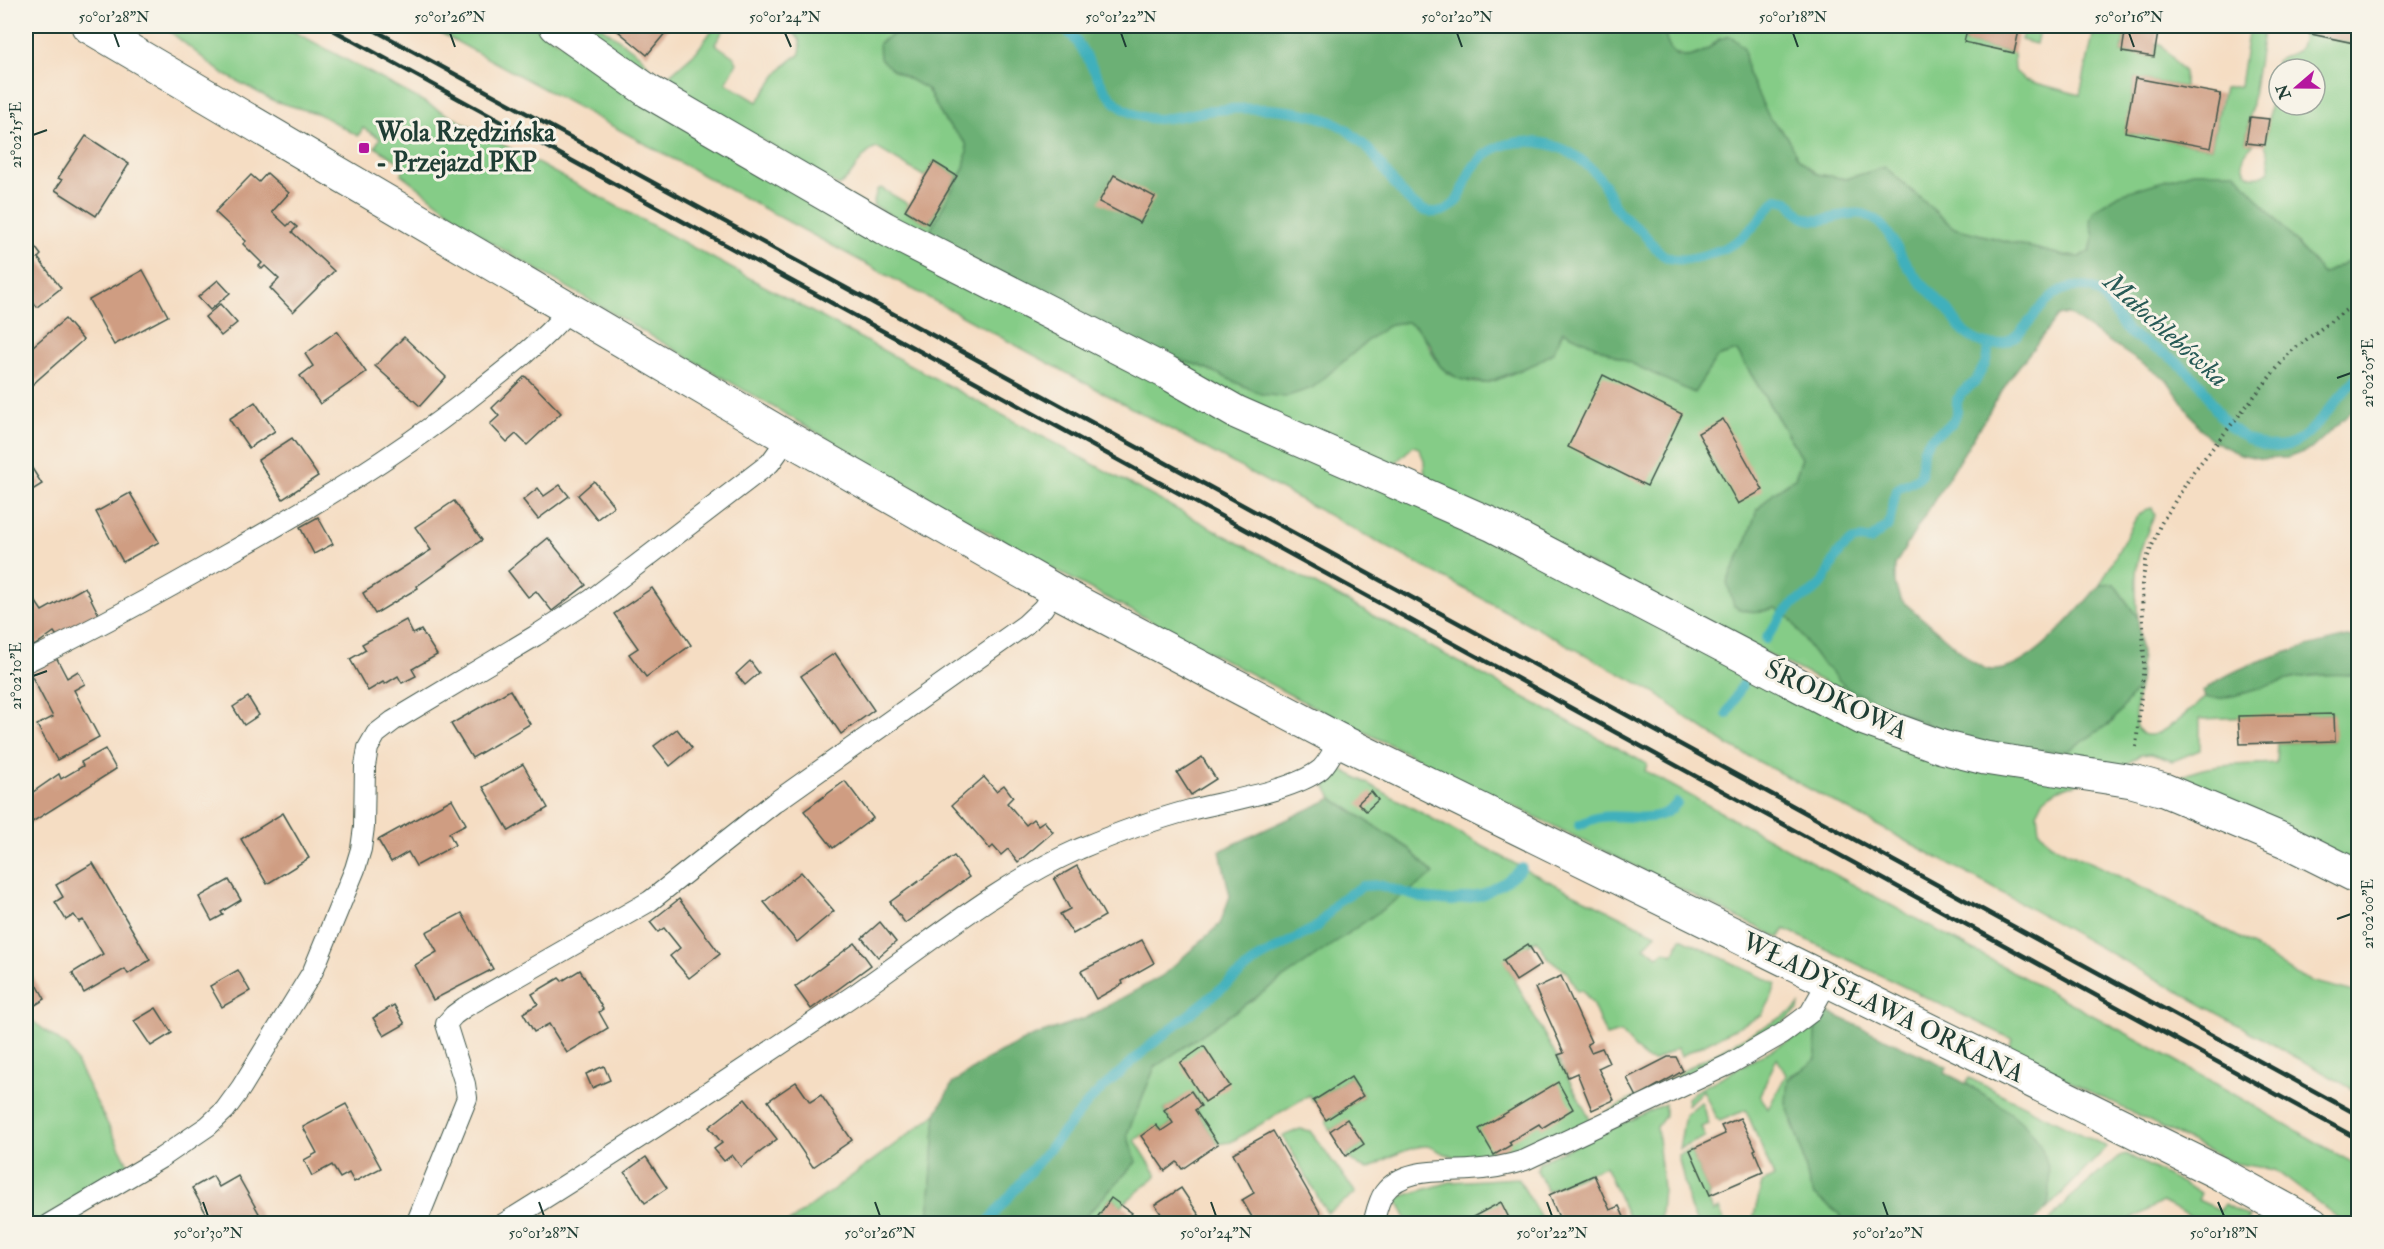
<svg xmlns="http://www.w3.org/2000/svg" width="2384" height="1249" font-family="'IM FELL Double Pica',serif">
	<rect width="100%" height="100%" fill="#f7f3e8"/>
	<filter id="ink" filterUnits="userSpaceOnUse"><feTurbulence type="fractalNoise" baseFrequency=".0167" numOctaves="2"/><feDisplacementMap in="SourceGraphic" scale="12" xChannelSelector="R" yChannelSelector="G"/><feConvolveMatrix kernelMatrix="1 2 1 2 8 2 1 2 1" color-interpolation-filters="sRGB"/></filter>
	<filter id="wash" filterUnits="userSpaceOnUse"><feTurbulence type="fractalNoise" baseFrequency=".008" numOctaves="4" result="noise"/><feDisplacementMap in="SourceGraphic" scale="24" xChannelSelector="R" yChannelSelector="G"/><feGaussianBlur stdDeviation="1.35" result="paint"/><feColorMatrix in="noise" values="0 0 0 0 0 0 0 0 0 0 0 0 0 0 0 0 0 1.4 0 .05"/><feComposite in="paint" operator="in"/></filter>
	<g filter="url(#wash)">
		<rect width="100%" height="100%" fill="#f5ddc3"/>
		<!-- green -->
		<g fill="#85cc87" stroke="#52845e" stroke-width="1.5" fill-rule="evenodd">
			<polygon points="163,26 284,26 1647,764 1645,771 2173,1059 2358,1166 2358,1223 2346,1223 2341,1220 2275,1170 2234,1163 2008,1051 2012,1039 1785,929 1779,938 1300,700 1036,560 488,241 401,174 406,166 375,147 380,138 363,128 358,136 319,114 274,101 222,73"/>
			<polygon points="428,26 535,26 543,33 1510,549 1711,652 2080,783 2057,790 2044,799 2037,813 2039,830 2051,845 2099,866 2242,939 2293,973 2311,981 2358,993 2358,1092 1990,886 1726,744 1688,719 1658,694"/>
			<polygon points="577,26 600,26 640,55 652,71 650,74"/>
			<path d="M715,26H726L715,44L734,57L737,63L726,83L757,102C771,85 779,66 799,55C805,41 796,35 786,26H906L879,43L893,70L927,89L945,121L966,143L967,152L964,168L930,231L939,244L873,205L877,190L881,188L908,204L905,210L928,224L957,176L934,162L925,177L877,148C858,154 854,178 838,186L663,81L697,51Z"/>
			<path d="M1665,26H1968L1964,42L2014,53L2015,71L2025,80L2080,95L2095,26H2126L2122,52L2154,57L2157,43L2161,44L2184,72V87L2135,78L2125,132L2211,148L2224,88L2240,86L2249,26H2264L2246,142L2254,144C2232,159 2247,189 2269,171V155L2265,145L2276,61C2295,49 2299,59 2304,32L2354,43L2358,26V256L2323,274L2234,172L2090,220L2094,236L2090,251L2080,257L2065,256L1954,228L1885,167L1846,179L1817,174L1798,158L1787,136L1770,120L1748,74L1744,48L1720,38L1705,51L1689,57L1674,53L1665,42ZM2279,69H2315V105H2279Z"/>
			<polygon points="2024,26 2040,26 2036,44 2021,40"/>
			<path d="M1407,322C1429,334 1427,349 1440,366C1449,377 1472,385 1486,383C1497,381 1546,360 1553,352C1557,346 1560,337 1563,331L1694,392L1717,357L1737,351L1802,458L1795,478L1773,493L1757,510L1747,540L1727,582L1760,612L1775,608L1790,618L1816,657L1896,711L1960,738L1885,713L1425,481L1424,460L1419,448L1413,446L1391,467L1275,420L1158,354L1201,366L1261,394L1312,388L1372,337L1391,324Z"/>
			<path d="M2152,508L2155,515C2135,556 2133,572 2138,618L2114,584L2100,585L2136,518L2145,510Z"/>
			<path d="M2333,674L2358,675V865L2190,787L2182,776C2212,763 2244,765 2276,763L2277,743L2334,741L2333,714L2200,719V750L2173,761L2151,754L2140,755L2124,766L2020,750L2112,722L2139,686C2138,697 2133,714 2136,723C2145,758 2191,707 2205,698C2234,701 2263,684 2291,679C2305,676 2319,676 2333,674Z"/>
			<path d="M1339,768L1532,873L1656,934L1644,947L1658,956L1665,951L1673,954L1681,938L1776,984L1771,999L1762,1015L1681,1056L1677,1048L1654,1061L1645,1059L1620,1032L1606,1036L1592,1003L1582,990L1577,991L1567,972L1548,958L1537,940L1504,960L1591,1121L1793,1011L1799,1005L1798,1010C1751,1053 1681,1080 1624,1108C1584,1127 1541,1152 1497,1159C1479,1161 1461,1160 1443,1153C1438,1151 1433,1147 1427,1146C1410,1145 1383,1161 1368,1169L1359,1166L1346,1156L1363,1144L1347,1120L1330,1131L1326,1120L1363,1096L1351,1077L1313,1101L1309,1095L1231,1142L1218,1144L1195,1110L1201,1105L1191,1092L1164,1110L1173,1123L1161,1131L1156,1126L1135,1140L1157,1175L1121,1206L1111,1198L1096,1219L1102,1223H1084L1083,1219L1136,1162L1127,1134L1155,1067L1433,874L1408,848L1332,798L1324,783Z"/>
			<path d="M1824,1015L1816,1030V1059L1805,1068L1791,1075L1792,1123L1799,1141L1810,1187L1814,1195L1839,1214L1843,1223H1752L1762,1183L1774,1177L1746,1110L1720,1121L1715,1116L1703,1090L1688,1105L1687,1098L1694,1092L1797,1036ZM1777,1058L1786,1075L1768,1109L1760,1095Z"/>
			<polygon points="31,1020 69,1048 130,1168 40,1223 26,1224 26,1022"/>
			<polygon points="1969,1078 2107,1147 2047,1209 2050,1195 2035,1136 2020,1122 1966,1083"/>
			<polygon points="1701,1102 1709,1124 1701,1127 1705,1137 1679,1149 1685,1115"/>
			<polygon points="1665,1104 1665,1116 1657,1127 1663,1189 1660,1223 1631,1223 1605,1166 1547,1191 1537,1170 1539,1162"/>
			<polygon points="936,1114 928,1223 788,1223"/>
			<polygon points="1300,1129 1310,1131 1356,1193 1327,1213 1283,1136"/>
			<polygon points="1690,1150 1710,1195 1707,1196 1713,1212 1719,1209 1725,1223 1697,1223 1690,1208 1678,1155"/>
			<polygon points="2126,1154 2201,1193 2198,1200 2220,1210 2224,1204 2249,1217 2245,1223 2204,1223 2162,1202 2125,1223 2070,1224 2068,1221 2065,1223 2048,1223 2069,1199 2117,1158"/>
			<polygon points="1518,1178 1544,1223 1408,1223 1396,1198 1450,1182"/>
		</g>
		<!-- forest -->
		<g fill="#6cb074" stroke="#467654" stroke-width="1.5">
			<path d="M906,26H1665C1665,51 1677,65 1703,52C1716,46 1715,38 1731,36L1744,48L1748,74L1770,119L1787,136L1798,158L1817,174L1846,179L1885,167L1954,228L2065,256L2080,257L2090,251L2094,236L2090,220L2094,210L2120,194L2193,172H2235L2323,274L2358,256V408L2351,412L2311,449L2287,458L2262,459L2240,454L2211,440L2201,430L2168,381L2068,314L2058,316L2010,378L1911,538L1895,565V584L1900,599L1973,662C1977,664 1982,668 1986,669C2024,680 2077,610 2100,585L2114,584L2138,618L2141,655L2139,686L2112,722L2068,751L2020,750L1960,738L1848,689L1816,657L1790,618L1775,608C1761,612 1747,614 1734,606L1727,582L1747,540L1757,510L1773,493L1795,478L1802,458L1737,351L1717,357L1694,393L1563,331L1553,352L1537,363L1486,383L1459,379L1440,366L1430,344L1416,327L1407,322L1391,324L1372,337L1312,388L1285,397L1261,394L1201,366L1158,354L939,244L930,231L964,168L967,152L966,143L945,121L927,89L893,70L880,59L879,43Z"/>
			<path d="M2347,637L2358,639V675C2335,674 2311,674 2288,680C2262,686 2233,701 2205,698L2203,691C2241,661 2301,648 2347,637Z"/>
			<polygon points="1332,798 1408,848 1434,874 1155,1067 1127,1134 1136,1162 1083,1219 1084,1223 928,1223 936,1114 952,1084 986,1060 1031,1037 1086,1018 1162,976 1220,924 1230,896 1220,851"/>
			<path d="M1830,1013L1947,1067L1945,1073C1972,1086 2017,1112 2035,1137C2044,1150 2050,1168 2050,1184C2050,1192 2050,1200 2047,1207C2044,1213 2036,1219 2031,1223H1843L1839,1214L1814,1195L1810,1187L1799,1141L1786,1103L1788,1079L1805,1068L1816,1059C1816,1043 1812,1019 1830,1013Z"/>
		</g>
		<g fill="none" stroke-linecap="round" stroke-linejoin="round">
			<!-- stream -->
			<g stroke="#40b0bc" stroke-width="10">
				<path d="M1062,26C1089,46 1098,94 1124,109C1158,129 1181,113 1216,110C1254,107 1302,108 1337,124C1348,129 1361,142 1369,150C1386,167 1408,216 1437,212C1462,209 1461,186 1472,169C1489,143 1520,138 1548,144C1570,149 1591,165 1603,183C1608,191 1611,200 1615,207C1623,218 1633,224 1642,232C1650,240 1657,253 1667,257C1684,265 1721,251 1736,242C1753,231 1763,213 1777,199L1788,201C1792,205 1798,214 1803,217C1829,230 1854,198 1880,224C1893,236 1899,255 1910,269C1920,284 1935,296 1947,309C1954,317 1958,327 1966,334C1973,339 1982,344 1991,345C2030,346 2038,286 2077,287C2082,287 2087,287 2091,288C2110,297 2114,318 2128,332C2143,344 2163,350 2178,363C2185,370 2194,377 2201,385C2208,395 2213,406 2220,416C2237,436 2265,454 2292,444C2313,436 2339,394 2358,377"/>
				<path d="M1766,639C1774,627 1781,615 1792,605C1802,597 1814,594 1822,583C1831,570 1834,554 1848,544C1855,538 1862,539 1870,540L1889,525L1896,490C1905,483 1913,483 1921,475L1923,450L1930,439L1953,422L1957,411V402L1961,393L1975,382L1985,364L1990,345"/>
				<polyline points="1727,714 1742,685"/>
				<path d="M1579,825C1586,822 1593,818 1601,817C1626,813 1659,827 1677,803"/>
				<polyline points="986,1224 1092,1098 1146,1049 1258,959 1318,926 1338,901 1363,886 1379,885 1421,898 1452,901 1482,895 1505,882 1522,868"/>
			</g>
		</g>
		<g id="blocks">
			<!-- building -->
			<g fill="#cf9d82">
				<polygon points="612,26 671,26 647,55"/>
				<polygon points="1968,26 2020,26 2014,53 1964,42"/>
				<polygon points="2126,26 2159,26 2154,57 2122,52"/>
				<polygon points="2283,26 2358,26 2354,43 2282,28"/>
				<polygon points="2135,78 2221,94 2211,148 2125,132"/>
				<polygon points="2250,117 2269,119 2265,145 2246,143"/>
				<polygon points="86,136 129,164 96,216 55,190 62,180 58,178"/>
				<polygon points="934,162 957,176 928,224 905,210"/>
				<polygon points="267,173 289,193 272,212 287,226 291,222 297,227 292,232 334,271 293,312 270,288 279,279 265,266 262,269 259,266 262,263 243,244 246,241 215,212 251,175 259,182"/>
				<polygon points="1114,175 1155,197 1140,223 1099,202"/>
				<polygon points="26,235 41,255 38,258 61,288 37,307 26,292"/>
				<polygon points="143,270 168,316 114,345 89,300"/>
				<polygon points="218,280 230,293 210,310 198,297"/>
				<polygon points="220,304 237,323 221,336 205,317"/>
				<polygon points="65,319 83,340 26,390 26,352"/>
				<polygon points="337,331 366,372 320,404 300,376 313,366 305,354"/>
				<polygon points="404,337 446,377 420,406 375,366"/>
				<polygon points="1603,375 1682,414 1647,486 1568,447"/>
				<polygon points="525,376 561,413 527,445 516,434 507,442 490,424 499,416 492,408"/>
				<polygon points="255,402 275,431 249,448 229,419"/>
				<polygon points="1723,419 1763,490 1738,504 1698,433"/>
				<polygon points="292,438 318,476 283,499 258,460"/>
				<polygon points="26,459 42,484 26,494"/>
				<polygon points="594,481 614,506 597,519 578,495"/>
				<polygon points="560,485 569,496 538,519 523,500 538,488 544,496"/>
				<polygon points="130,493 159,542 123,562 96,512"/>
				<polygon points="454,501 482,540 417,586 418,588 375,614 363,593 431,550 415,527"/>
				<polygon points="318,517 333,544 314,554 300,527"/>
				<polygon points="548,538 586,585 552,611 536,591 528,597 508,571"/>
				<polygon points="85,587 99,615 57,636 54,632 34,646 26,634 26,595 29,592 42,611"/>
				<polygon points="652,588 691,645 646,677 629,654 638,648 614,614"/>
				<polygon points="406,620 413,634 421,630 437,655 412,669 416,676 402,683 398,676 385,684 383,682 368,691 350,659 366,650 362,644"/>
				<polygon points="835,653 874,710 841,734 801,676"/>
				<polygon points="56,657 67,678 78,671 85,684 74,690 99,737 57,760 37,725 53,717 29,671"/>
				<polygon points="750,661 759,673 745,685 736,674"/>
				<polygon points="510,690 530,724 472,758 451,724"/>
				<polygon points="248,697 259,715 244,725 233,707"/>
				<polygon points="2334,714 2335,741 2240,744 2238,716"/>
				<polygon points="677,729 692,748 670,766 654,746"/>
				<polygon points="105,749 116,769 26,826 26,797 59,774 61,779 83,766 81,762"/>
				<polygon points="1202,757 1216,779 1191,795 1177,773"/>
				<polygon points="523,764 548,808 509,831 483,787"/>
				<polygon points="984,777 996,791 1004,785 1013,797 1007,803 1026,825 1033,819 1038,825 1044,821 1053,832 1018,862 1008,849 1001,855 993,846 990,849 952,805"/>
				<polygon points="845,781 873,818 833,848 804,811"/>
				<polygon points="1371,791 1378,800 1366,811 1358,803"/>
				<polygon points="452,799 466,824 449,833 455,845 416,866 408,852 391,862 378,840"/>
				<polygon points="283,813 309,858 267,884 241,839"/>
				<polygon points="954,856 969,877 905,923 890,902"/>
				<polygon points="93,863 150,960 128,974 125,969 84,993 72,973 103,954 83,920 79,922 74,915 66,920 55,902 63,897 56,885"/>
				<polygon points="1077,866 1105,916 1073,934 1060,914 1070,909 1054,879"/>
				<polygon points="801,872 834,911 797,942 764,902"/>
				<polygon points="229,880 241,900 221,912 223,915 212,921 199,897"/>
				<polygon points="679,899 720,954 689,978 670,956 680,948 664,928 658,932 650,922"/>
				<polygon points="462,913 493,969 433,1000 415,965 437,952 426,932"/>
				<polygon points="880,922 896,942 878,957 862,938"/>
				<polygon points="1142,940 1154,963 1122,981 1123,984 1096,999 1081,971"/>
				<polygon points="855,943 871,965 811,1009 795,987"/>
				<polygon points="1528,944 1541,965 1516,981 1503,960"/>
				<polygon points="26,965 45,999 26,1011"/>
				<polygon points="238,970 250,991 222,1007 210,986"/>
				<polygon points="580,970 603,1009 599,1012 608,1028 567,1053 549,1024 534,1032 523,1013 538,1004 532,994 559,978 562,981"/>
				<polygon points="1561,976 1591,1042 1587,1044 1591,1052 1602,1048 1609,1063 1598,1068 1614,1100 1592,1110 1577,1073 1568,1077 1558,1055 1564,1053 1535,988"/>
				<polygon points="394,1005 405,1024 384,1036 373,1018"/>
				<polygon points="156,1008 172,1033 151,1046 134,1021"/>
				<polygon points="1204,1046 1230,1086 1205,1102 1180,1063"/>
				<polygon points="1668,1057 1676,1057 1683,1071 1637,1097 1627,1078"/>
				<polygon points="604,1066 610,1080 592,1088 586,1074"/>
				<polygon points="1351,1077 1363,1096 1326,1120 1313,1101"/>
				<polygon points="796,1082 810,1102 821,1095 852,1140 813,1167 768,1101"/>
				<polygon points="1558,1082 1573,1109 1542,1128 1539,1124 1509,1142 1511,1145 1494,1155 1479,1129"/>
				<polygon points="1191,1091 1201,1106 1195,1110 1218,1144 1182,1169 1177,1162 1165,1171 1141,1136 1156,1125 1161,1131 1173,1123 1164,1110"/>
				<polygon points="745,1099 777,1139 741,1167 732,1155 724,1161 714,1149 722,1143 709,1127"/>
				<polygon points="346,1104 381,1168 354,1182 349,1173 340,1178 332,1165 312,1176 304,1160 317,1153 303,1127"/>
				<polygon points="1740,1118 1756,1149 1754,1150 1763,1172 1710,1195 1690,1150 1725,1134 1721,1126"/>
				<polygon points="1347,1119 1364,1144 1346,1156 1330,1131"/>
				<polygon points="1273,1131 1322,1216 1309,1224 1256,1224 1242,1200 1254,1193 1233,1153"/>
				<polygon points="646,1157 667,1188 645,1203 625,1172"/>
				<polygon points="1594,1175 1610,1210 1619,1206 1625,1219 1616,1224 1562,1224 1549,1195"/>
				<polygon points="213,1176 219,1187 238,1176 265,1224 199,1224 197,1221 207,1215 192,1188"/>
				<polygon points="1181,1188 1205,1224 1168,1224 1155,1205"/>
				<polygon points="1111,1198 1132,1213 1124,1224 1102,1224 1096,1219"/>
				<polygon points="1501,1202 1509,1218 1499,1224 1469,1224 1467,1220"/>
				<polygon points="167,1216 171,1224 153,1224"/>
			</g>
		</g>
	</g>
	<g filter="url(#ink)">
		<use href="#blocks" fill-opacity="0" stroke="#3f5549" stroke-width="1.5"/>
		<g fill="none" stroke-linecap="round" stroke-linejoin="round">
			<defs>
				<g id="lane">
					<path d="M26,662C94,629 160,593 226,555C310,508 391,459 467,400C503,372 539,345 569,310"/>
					<polyline points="49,1224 161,1158 208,1126 225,1110 241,1088 313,971 355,869 361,849 364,827 365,766 368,748 376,734 393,721 535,636 591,600 770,463 788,438"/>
					<polyline points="416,1224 467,1098 465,1084 446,1024 454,1015 465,1007 650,901 774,803 1025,625 1043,608 1054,590"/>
					<path d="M503,1224C623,1150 740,1072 857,993C929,943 998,885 1079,849C1115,834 1153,820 1190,810C1225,801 1294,791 1321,769C1329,761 1334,750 1339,740"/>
					<path d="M1373,1224C1376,1214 1378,1201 1384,1193C1403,1167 1442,1172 1470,1170C1489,1169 1507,1166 1525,1160L1730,1064L1782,1034L1810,1013L1828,981"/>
				</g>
				<polyline id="street" points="556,26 648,91 884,228 1168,373 1236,412 1493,525 1862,718 1942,747 1985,758 2132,781 2164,790 2288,842 2358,877"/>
				<polyline id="secondary" points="88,26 788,438 1054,590 1339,740 2217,1172 2312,1224"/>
			</defs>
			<!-- lane casing -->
			<use href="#lane" stroke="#3f5549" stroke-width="22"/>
			<!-- street casing -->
			<use href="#street" stroke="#3f5549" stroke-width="35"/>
			<!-- secondary casing -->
			<use href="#secondary" stroke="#3f5549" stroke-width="35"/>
			<!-- path -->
			<polyline stroke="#3f5549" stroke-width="4" stroke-dasharray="1.5 4.5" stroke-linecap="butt" points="2136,747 2144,664 2142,584 2146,561 2160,525 2194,471 2290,352 2358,301"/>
			<!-- lane -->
			<use href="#lane" stroke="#fff" stroke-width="20"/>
			<!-- street -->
			<use href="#street" stroke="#fff" stroke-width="33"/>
			<!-- secondary -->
			<use href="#secondary" stroke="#fff" stroke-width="33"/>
			<!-- rail -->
			<g stroke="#1f3d34" stroke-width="4.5">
				<polyline points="326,26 2358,1139"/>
				<polyline points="367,26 2358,1115"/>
			</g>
		</g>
	</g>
	<!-- ticks -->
	<path fill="none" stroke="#1f3d34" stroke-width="2" d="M114,33L119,47M450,33L455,47M785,33L791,47M1121,33L1126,47M1457,33L1462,47M1793,33L1798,47M2129,33L2134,47M33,135L47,130M2337,378L2351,373M33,676L47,671M2337,919L2351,914M203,1202L208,1216M539,1202L544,1216M875,1202L880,1216M1211,1202L1216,1216M1547,1202L1552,1216M1883,1202L1888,1216M2218,1202L2224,1216"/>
	<!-- markers -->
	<rect fill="#b5179e" stroke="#f7f3e8" stroke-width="2" x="358" y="142" width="12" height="12" rx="3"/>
	<g text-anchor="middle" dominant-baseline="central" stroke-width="6" stroke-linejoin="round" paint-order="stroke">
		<!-- poi labels -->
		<g font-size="26" font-weight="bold" fill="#1f3d34" stroke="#f7f3e8" text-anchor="start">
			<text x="376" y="133">Wola Rzędzińska<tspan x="376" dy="30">- Przejazd PKP</tspan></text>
		</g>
		<!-- street labels -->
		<g font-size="26" fill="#1f3d34" stroke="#f7f3e8">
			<text transform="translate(1836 700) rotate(25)">ŚRODKOWA</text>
			<text transform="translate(1883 1008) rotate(26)">WŁADYSŁAWA ORKANA</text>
		</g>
		<!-- water labels -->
		<g font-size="27" font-style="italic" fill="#275a56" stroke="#f7f3e8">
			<text transform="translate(2166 330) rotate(42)">Małochlebówka</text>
		</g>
	</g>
	<!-- margin -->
	<rect width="2384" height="1249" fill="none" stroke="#f7f3e8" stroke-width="66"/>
	<!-- north arrow -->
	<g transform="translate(2297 87) rotate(250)"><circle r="28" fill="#f7f3e8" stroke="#a1aaa0" stroke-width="1.5"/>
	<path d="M0-4.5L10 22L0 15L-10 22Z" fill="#b5179e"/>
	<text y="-9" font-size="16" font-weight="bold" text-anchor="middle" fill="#1f3d34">N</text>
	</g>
	<rect x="33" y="33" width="2318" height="1183" fill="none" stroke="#1f3d34" stroke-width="2"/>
	<g font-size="15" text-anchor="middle" fill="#1f3d34">
		<text x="114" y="22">50°01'28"N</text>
		<text x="450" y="22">50°01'26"N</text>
		<text x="785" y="22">50°01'24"N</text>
		<text x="1121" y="22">50°01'22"N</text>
		<text x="1457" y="22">50°01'20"N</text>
		<text x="1793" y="22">50°01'18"N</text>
		<text x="2129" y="22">50°01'16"N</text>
		<text transform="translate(16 135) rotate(-90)" y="5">21°02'15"E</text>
		<text transform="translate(2368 373) rotate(-90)" y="5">21°02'05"E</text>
		<text transform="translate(16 676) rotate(-90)" y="5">21°02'10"E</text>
		<text transform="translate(2368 914) rotate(-90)" y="5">21°02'00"E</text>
		<text x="208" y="1238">50°01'30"N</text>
		<text x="544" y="1238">50°01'28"N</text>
		<text x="880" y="1238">50°01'26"N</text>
		<text x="1216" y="1238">50°01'24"N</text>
		<text x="1552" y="1238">50°01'22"N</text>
		<text x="1888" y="1238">50°01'20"N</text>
		<text x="2224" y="1238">50°01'18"N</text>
	</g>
</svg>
